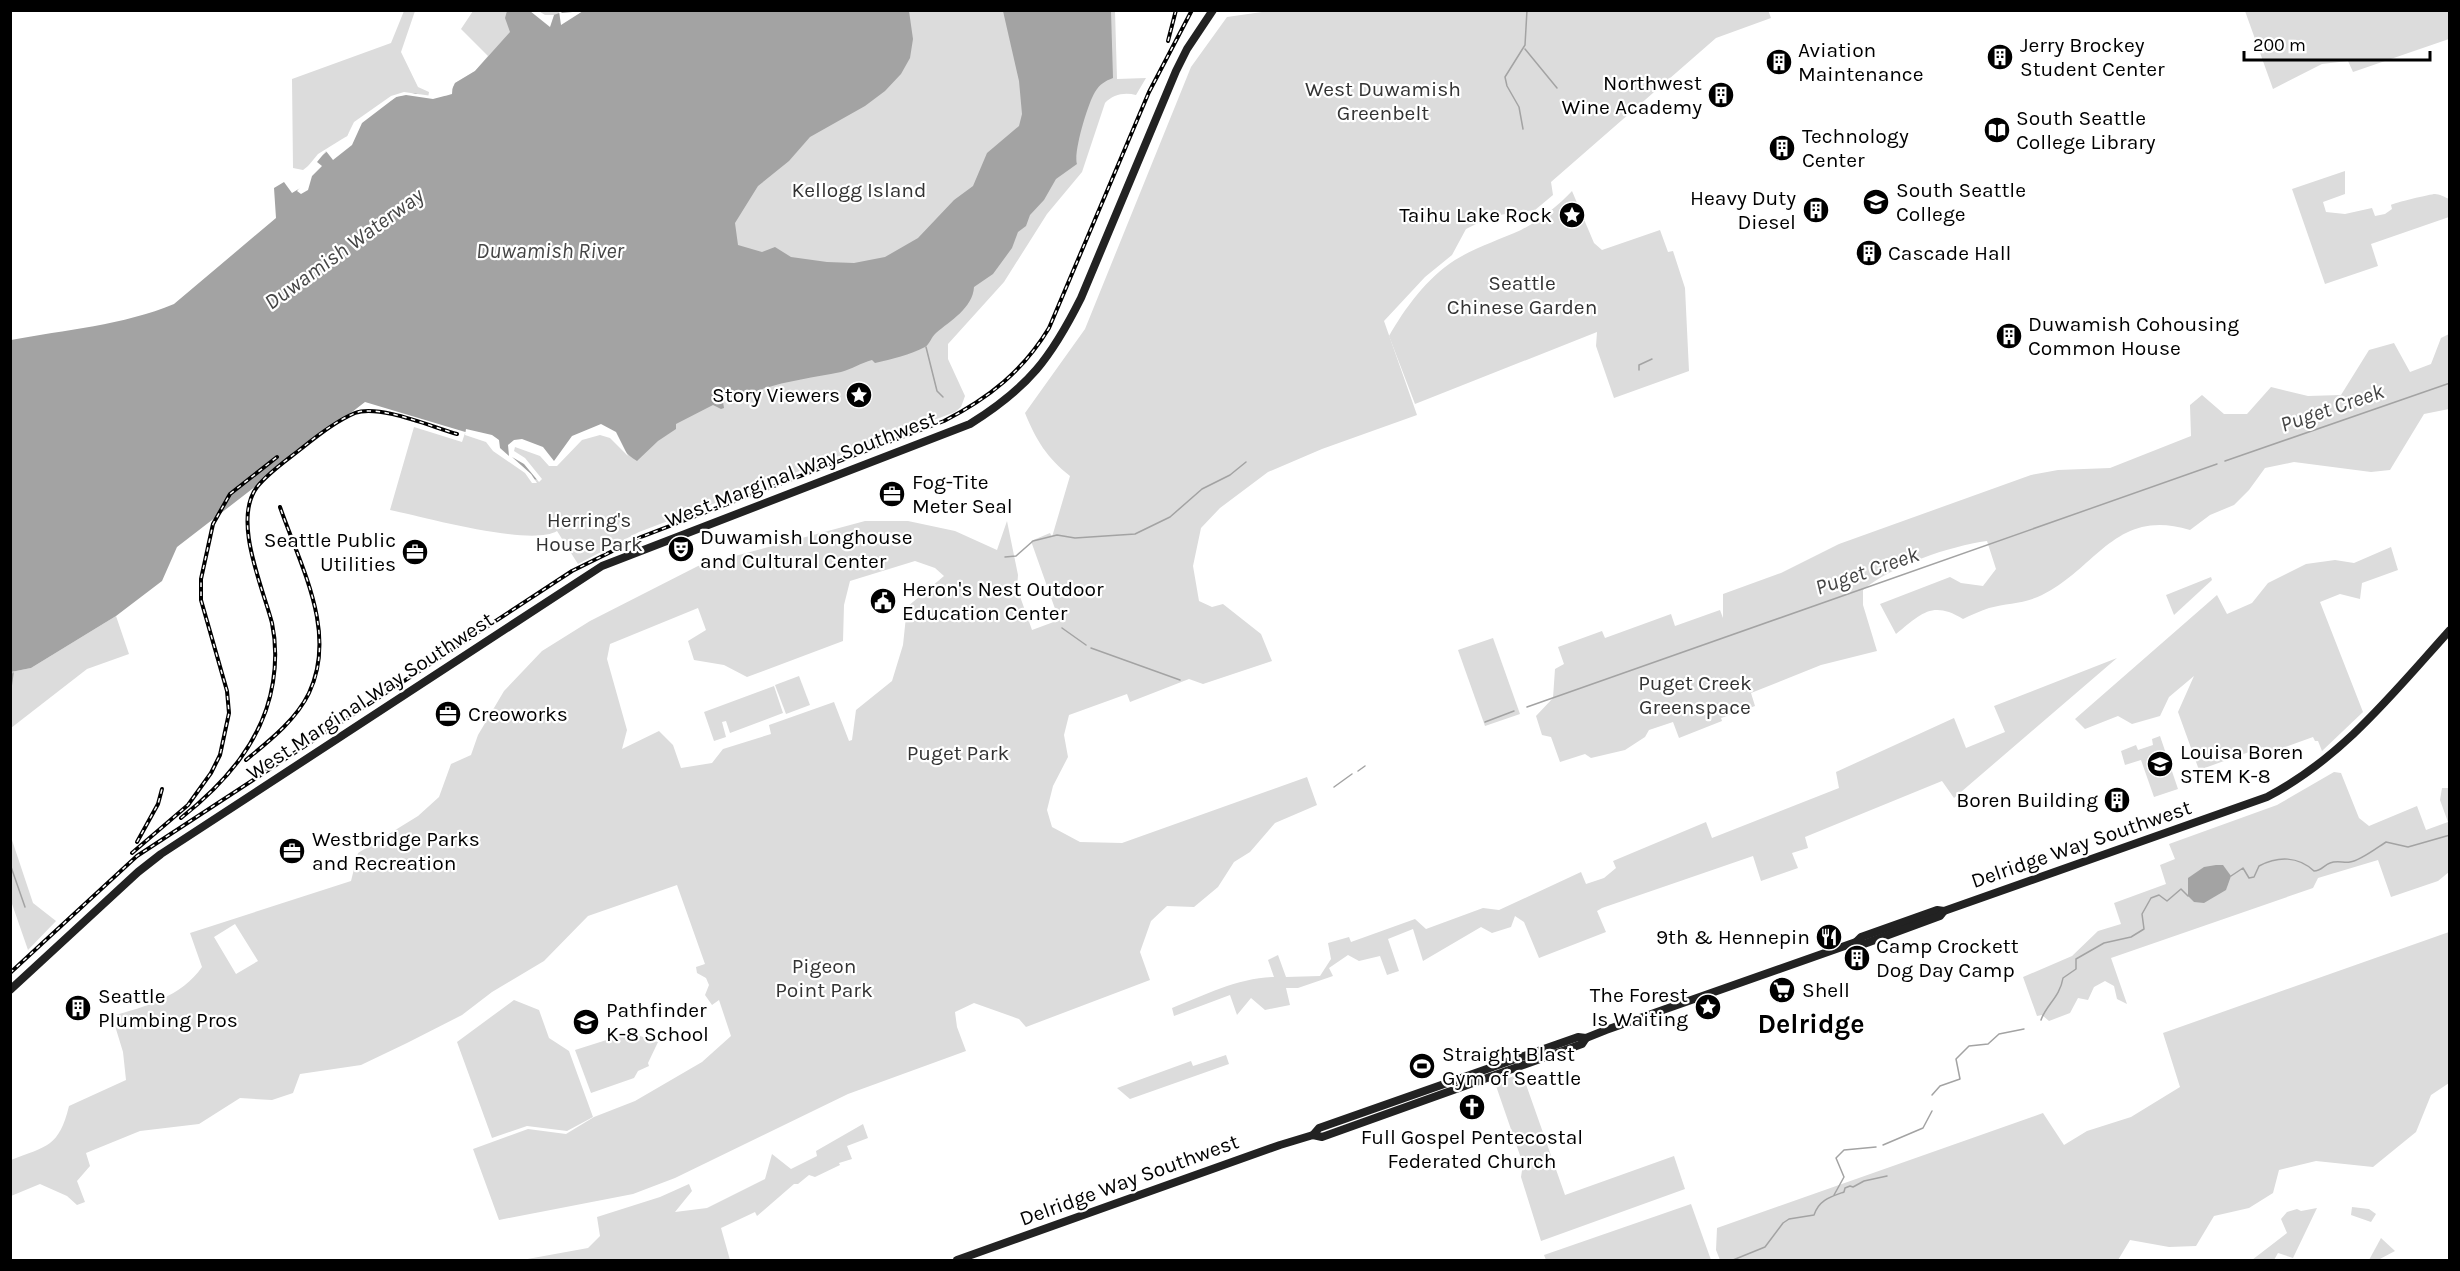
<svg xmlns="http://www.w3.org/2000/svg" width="2460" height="1271" font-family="Karla,sans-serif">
	<rect width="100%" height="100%" fill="#fff"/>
	<!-- green -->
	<g fill="#dcdcdc" fill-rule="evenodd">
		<polygon points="1019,10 1039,106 912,273 567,273 888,11"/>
		<polygon points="404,11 415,11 401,52 418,87 429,92 428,98 423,100 452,93 455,83 475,71 488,56 461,29 473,11 597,11 531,68 347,136 303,170 293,168 292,79 391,43"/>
		<path d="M1100,11H1115L1117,79L1146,78L1136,95C1125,92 1113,94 1105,103L1082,172L1047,214L1004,282L948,344V359L965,396L961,407L955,412L639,532L578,564L557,531C531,547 424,517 390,510L414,427L462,442L465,433L482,437L513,454L512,446L573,445L594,432L620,440L900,315Z"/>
		<path d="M1269,11L1768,10L1771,18L1716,38L1551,182L1553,195L1535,210L1492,216L1466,229L1452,255L1425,277L1384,321L1417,415L1322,449L1268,472L1220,508L1201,528L1193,566L1199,601L1212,607L1223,604L1261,634L1272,661L1203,684L1189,679L1130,702L1127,694L1069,715L1064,735L1068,757L1053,786L1047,810L1052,827L1080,842L1122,843L1307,777L1317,805L1275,823L1250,852L1234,862L1218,887L1194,907L1167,906L1151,921L1140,952L1150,980L1026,1027L1019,1019L974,1003L955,1012L957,1027L966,1051L848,1094L675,1178L633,1194L499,1220L473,1149L528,1129L566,1134L594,1117L635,1101L702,1062L731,1036L719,1000L712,1005L705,995L709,985L706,978L697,973L696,967L705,964L677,885L588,916L544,961L492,992L462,1015L407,1043L361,1065L300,1074L293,1093L272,1100L240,1098L199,1124L140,1131L86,1153L90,1166L77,1181L85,1202L77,1205L67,1196L40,1184L11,1196V1160C47,1146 59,1147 69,1106L126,1080L123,1052L112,1016C145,1007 182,996 202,967L190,933L351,881L358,853L418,816L439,797L451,764L471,755L478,735L504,691L542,651L590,621L698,566L865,521H908L955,531L997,550L1007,521L1018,575L1017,588L1032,630L1059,620L1031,541L1050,533L1052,537L1070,476C1047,458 1036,440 1025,413L1085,329L1191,67L1227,17ZM915,561L935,568L944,576L907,607L903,645L892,681L856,710L852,740L849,741L834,702L769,725L771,734L723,749L712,763L681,768L673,745L659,731L622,749L627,730L607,659L610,644L698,608L706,630L688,641L694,660L724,665L747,677L843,641L844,605L850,581ZM235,924L258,961L236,974L214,937Z"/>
		<polygon points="2245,11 2449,11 2449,39 2353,72 2348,61 2322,64 2273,89"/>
		<path d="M2345,171V194L2323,202L2326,212L2345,214L2372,208L2375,216L2385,214L2392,209L2391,205C2393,203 2431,194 2435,194C2439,194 2445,197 2449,199V217L2371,244L2378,266L2325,284L2292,189Z"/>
		<path d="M1572,191L1594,243L1602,250L1660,230L1668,252L1673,251L1685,288L1689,371L1614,398L1596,346L1597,332L1415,404L1389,336C1405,308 1427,278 1455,260C1476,247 1499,240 1521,230C1539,221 1559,205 1572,191Z"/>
		<path d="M2449,334V409L2424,414L2390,470L2371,472L2294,462L2265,468L2249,490L2234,505L2210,515L2190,530C2116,507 2097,568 2042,595C2024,604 2007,603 1989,608C1980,611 1971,615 1963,619C1932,600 1921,614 1896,634L1880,604L1950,577L1961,583L1983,586L1996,569L1987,541C1950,546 1891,566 1863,590V605L1877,651L1821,665L1751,693L1755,706L1721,718L1722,721L1679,738L1673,722L1649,730L1645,737L1625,750L1591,758L1585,754L1560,762L1551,737L1542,735L1536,716L1553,698L1555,669L1564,664L1558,647L1602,631L1605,638L1671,614L1675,626L1720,610L1723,618V594L1781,573L1839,544L2031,475L2058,470L2110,468L2191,436L2190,405L2202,395L2224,414H2247L2271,387L2308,396L2341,395L2369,350L2394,343L2410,372L2431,364L2441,338Z"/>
		<polygon points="2391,547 2398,570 2362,583 2360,599 2340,594 2320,602 2363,712 2322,751 2318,741 2315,741 2313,737 2266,754 2263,747 2199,770 2178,712 2194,676 2169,697 2160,716 2132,724 2118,716 2085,729 2075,719 2217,595 2227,614 2252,603 2268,583 2306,564 2335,560 2354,563"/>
		<polygon points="2211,577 2212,580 2174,615 2166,595"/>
		<polygon points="116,616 129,654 87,669 11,728 11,672 31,668"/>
		<polygon points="1493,638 1520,714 1485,726 1458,650"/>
		<path d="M2117,658L1954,798L1942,781L1805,837L1808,848L1792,853L1798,868L1761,881L1753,856L1602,908L1597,911L1606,932L1539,958L1524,922L1515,916L1511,927L1492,933L1481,927L1423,961L1413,929L1388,939L1399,971L1387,975L1380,956L1359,961L1348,955L1329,968L1333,976L1298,988H1286L1290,1005L1265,1010L1251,998L1237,1015L1230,995L1174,1016L1172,1008C1205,995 1238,978 1274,977L1268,960L1278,955L1286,977L1320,976L1331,959L1328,943L1349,937L1351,942L1415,919L1426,929L1483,908L1499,910L1581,872L1586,884L1604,878L1616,868L1613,861L1706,822L1712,838L1839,788L1836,772L1954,718L1966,748L2005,732L1994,706Z"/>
		<polygon points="799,676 810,705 786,714 775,685"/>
		<polygon points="774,686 783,713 730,733 726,721 722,722 726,737 714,741 704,712"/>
		<polygon points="2160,736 2178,789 2154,797 2141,760 2125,765 2121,751 2136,745 2138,750 2153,745 2152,739"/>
		<polygon points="2334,772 2341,773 2359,818 2369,826 2417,806 2426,830 2448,822 2440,800 2442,788 2449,788 2449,872 2438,881 2391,897 2378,860 2318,878 2313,888 2111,958 2127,1004 2117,999 2114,986 2105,981 2094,987 2088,1000 2078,998 2070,1013 2049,1021 2042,1015 2037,1016 2023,977 2072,956 2098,931 2121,924 2114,903 2166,884 2160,865 2175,859 2169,844 2277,805"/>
		<polygon points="11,837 33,903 56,921 28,950 11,901"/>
		<polygon points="2449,932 2449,1083 2431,1095 2416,1132 2373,1167 2316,1161 2279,1170 2273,1193 2249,1208 2214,1216 2196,1246 2169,1247 2130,1240 2118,1260 1720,1260 1716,1250 1717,1228 2043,1113 2064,1145 2087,1131 2131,1117 2180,1087 2163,1033"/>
		<polygon points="514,1000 539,1010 549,1038 569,1051 593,1117 567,1131 527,1126 492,1138 457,1042"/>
		<polygon points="638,1030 640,1036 658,1042 648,1063 649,1066 638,1071 634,1078 591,1093 575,1050"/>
		<polygon points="1226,1055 1229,1064 1130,1099 1117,1088 1191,1061 1193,1066"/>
		<polygon points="1522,1073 1565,1195 1674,1156 1685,1189 1541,1241 1521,1177 1523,1164 1495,1083"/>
		<polygon points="863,1124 868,1138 847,1146 852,1159 839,1163 840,1165 815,1177 809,1175 798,1184 794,1184 757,1216 755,1212 721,1228 730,1260 522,1260 588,1248 600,1236 597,1217 660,1197 689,1184 692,1191 675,1212 707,1208 765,1179 772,1154 791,1169 817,1156 816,1151"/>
		<polygon points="1691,1204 1711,1260 1546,1260 1544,1255"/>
		<polygon points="2352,1207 2369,1209 2376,1214 2371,1222 2351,1215"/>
		<polygon points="2317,1208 2293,1258 2278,1253 2274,1260 2252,1260 2287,1233 2281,1219 2287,1212 2297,1209 2301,1211"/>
		<polygon points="2381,1238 2395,1251 2378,1260 2369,1260"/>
	</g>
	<!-- water -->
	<g fill="#a3a3a3">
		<path d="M568,10L909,11L913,39L910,58L901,74L885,91L865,106L810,137L789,161L758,186L735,223L738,245L762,252L775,247L791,257L827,262L854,263L885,257L918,238L954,200L973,186L987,153L1019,126L1022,114L1019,81L1003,11H1111L1113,78C1105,81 1100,84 1095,92C1088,103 1073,153 1077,164L1056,179L1044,200L1030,215L1026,226L1018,232L1012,248L993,274L974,287C973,308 950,321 936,333C931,337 930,344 925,347C910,355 892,359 875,363L872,360C861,363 852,369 841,372C807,379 774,382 742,397L738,394L723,402L724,408L721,409L713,405L676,424V429L658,441L637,461C626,455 622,446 613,438C594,419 567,453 554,466L542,454L518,445L511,449L539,479L531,480L529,475L482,437L365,402L177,547L162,581L116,616L31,668L11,672V340C64,330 124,325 174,304L276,218L274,188L284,182L292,193L307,184V173L320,157L347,136L354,124L398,96L415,93L428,98L449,95L455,83L475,71L510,32L505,18L507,11H532L545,18Z"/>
		<polygon points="2216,865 2223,865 2231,876 2226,890 2204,903 2194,902 2188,896 2188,878 2204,867"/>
	</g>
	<!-- pier -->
	<g fill="#fff">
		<polygon points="537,10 545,15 554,15 550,27 530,11"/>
		<polygon points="559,11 562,13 583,11 561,25"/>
		<polygon points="453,81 452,94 433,99 406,95 396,97 362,123 352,145 333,160 326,151 317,162 322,166 312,176 308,190 301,194 297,191 306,180 304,171 318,154 347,136 354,122 391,96 404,92 432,96 447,92"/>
		<polygon points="601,424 616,432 628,456 610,438 600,435 582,440 557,466 549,466 540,456 515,447 514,451 525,458 542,479 539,482 524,464 512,457 531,474 537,483 532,483 525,473 493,451 486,442 465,435 466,429 492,435 499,440 500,448 509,456 508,445 514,440 522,439 543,447 554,461 572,436"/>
	</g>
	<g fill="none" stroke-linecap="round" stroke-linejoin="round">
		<!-- stream -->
		<g stroke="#a3a3a3" stroke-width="1.5">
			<polyline points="1525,49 1557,88"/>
			<polyline points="1523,129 1519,107 1507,86 1505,77 1525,45 1527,10"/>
			<polyline points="926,347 937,391 943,397"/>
			<polyline points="1639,370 1639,365 1652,359"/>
			<polyline points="2225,461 2450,383"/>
			<polyline points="1005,557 1016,556 1033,541 1057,535 1075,538 1135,534 1170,517 1202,489 1230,475 1246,462"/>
			<polyline points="1005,588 1019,595"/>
			<polyline points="1062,628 1086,645"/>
			<polyline points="1091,648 1180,680"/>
			<polyline points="10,695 13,673"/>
			<polyline points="1527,707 2217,464"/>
			<polyline points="1485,722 1514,711"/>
			<polyline points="1358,771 1365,766"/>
			<polyline points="1334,787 1352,774"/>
			<polyline points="10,864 25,907"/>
			<path d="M2231,876L2243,868L2249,878L2254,877L2259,866C2278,856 2298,856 2314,871C2321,871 2324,865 2330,863C2337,860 2343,863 2350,862C2360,861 2378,847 2386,842L2408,847L2450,835"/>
			<path d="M2041,1020C2046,1005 2060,997 2063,978L2076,969V959L2104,943L2131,937L2144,929L2142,914L2151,898L2159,895L2167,901L2181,889L2188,896"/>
			<polyline points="1932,1095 1940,1086 1960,1079 1956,1059 1969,1046 1988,1044 1999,1034 2024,1029"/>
			<polyline points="1883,1145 1923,1128 1932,1111"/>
			<polyline points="1834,1195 1844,1177 1836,1158 1844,1150 1876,1147"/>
			<path d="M1733,1260L1765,1247L1783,1223L1789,1219L1814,1215C1819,1200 1830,1197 1844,1192L1845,1188L1850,1186L1853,1187L1864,1181L1887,1176"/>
		</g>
		<!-- secondary -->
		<g stroke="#222" stroke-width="8">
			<polyline points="1856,942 1861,937 1937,910 1944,911"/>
			<path d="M10,990L138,872L161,854L602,566L970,424C1029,387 1051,358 1081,298L1176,71L1187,49L1213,10"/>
			<polyline points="1313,1135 1319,1128 1578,1037 1586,1038"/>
			<path d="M957,1260L1280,1145L1313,1135L1322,1137L1582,1044L1586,1038L1606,1030L1856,942L1864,944L1940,916L1944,911L2267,797C2342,758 2394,692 2450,630"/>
		</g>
		<defs>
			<g id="rail">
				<polyline points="1168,41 1176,10"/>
				<path d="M246,760C269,741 296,720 309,693C338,632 300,565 280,507"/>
				<path d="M181,818C225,783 264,740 273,682C276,663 276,642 272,623C263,588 232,520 257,487C269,472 287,460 302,448C318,435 336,421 355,413C379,404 432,427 457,434"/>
				<polyline points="137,842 158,804 162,789"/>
				<polyline points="132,853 188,805 211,773 220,755 229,713 227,691 201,600 201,579 213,524 230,494 277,457"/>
				<path d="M10,973L137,856L572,571L641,537L944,421C989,398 1023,371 1049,328L1149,92L1192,10"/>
			</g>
		</defs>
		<!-- rail casing -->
		<use href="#rail" stroke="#000" stroke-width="4"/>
		<!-- rail -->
		<use href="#rail" stroke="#fff" stroke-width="1.5" stroke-dasharray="4.5" stroke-linecap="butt"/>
	</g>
	<!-- icons -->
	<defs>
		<symbol id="building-disc" viewBox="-11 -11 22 22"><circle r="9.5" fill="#000" stroke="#fff"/><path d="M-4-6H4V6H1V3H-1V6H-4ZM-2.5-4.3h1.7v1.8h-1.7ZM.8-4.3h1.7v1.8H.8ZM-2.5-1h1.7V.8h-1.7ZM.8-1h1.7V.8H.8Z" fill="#fff"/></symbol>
		<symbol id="library-disc" viewBox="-11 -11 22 22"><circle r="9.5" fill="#000" stroke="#fff"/><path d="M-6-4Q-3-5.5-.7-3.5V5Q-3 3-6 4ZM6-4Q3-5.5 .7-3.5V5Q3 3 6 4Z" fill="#fff"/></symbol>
		<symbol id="university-disc" viewBox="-11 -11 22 22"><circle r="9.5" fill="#000" stroke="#fff"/><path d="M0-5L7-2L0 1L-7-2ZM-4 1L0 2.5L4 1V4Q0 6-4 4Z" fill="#fff"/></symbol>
		<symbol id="sight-disc" viewBox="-11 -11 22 22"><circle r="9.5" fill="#000" stroke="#fff"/><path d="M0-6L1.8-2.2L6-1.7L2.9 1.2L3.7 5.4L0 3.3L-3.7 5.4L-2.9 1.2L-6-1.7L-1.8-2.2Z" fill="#fff"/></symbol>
		<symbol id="office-disc" viewBox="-11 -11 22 22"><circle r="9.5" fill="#000" stroke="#fff"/><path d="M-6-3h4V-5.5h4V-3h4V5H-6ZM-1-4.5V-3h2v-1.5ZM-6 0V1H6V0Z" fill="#fff"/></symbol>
		<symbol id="theatre-disc" viewBox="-11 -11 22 22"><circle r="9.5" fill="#000" stroke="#fff"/><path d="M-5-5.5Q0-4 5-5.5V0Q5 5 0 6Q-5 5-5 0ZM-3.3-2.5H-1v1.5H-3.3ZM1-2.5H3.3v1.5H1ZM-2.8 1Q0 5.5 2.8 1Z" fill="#fff"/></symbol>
		<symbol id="civic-disc" viewBox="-11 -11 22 22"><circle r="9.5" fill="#000" stroke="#fff"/><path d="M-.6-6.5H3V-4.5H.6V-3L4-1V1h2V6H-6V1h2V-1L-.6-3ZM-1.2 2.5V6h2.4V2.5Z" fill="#fff"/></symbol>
		<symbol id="school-disc" viewBox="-11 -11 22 22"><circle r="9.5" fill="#000" stroke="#fff"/><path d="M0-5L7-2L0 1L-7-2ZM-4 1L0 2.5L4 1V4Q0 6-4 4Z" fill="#fff"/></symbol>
		<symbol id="restaurant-disc" viewBox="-11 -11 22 22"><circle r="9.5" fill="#000" stroke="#fff"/><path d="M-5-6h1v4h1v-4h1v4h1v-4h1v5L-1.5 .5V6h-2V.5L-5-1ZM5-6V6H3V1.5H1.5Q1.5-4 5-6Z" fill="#fff"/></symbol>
		<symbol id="supermarket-disc" viewBox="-11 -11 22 22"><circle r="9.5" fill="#000" stroke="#fff"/><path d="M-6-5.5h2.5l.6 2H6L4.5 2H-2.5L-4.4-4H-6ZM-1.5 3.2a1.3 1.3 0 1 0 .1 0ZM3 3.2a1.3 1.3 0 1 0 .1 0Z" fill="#fff"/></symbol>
		<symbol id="stadium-disc" viewBox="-11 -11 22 22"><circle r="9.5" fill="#000" stroke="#fff"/><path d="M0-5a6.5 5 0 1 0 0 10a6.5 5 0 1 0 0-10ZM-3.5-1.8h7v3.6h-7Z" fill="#fff"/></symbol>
		<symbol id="church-disc" viewBox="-11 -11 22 22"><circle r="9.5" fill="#000" stroke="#fff"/><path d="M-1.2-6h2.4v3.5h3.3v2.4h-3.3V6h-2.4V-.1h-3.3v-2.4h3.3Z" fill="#fff"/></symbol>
	</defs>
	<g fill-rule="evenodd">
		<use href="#building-disc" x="1985" y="42" width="30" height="30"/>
		<use href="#building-disc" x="1764" y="47" width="30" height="30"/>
		<use href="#building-disc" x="1706" y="80" width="30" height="30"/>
		<use href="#library-disc" x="1982" y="115" width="30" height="30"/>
		<use href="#building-disc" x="1767" y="133" width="30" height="30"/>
		<use href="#university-disc" x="1861" y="187" width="30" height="30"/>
		<use href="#building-disc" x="1801" y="195" width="30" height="30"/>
		<use href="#sight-disc" x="1557" y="200" width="30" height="30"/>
		<use href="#building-disc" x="1854" y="238" width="30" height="30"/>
		<use href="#building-disc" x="1994" y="321" width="30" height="30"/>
		<use href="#sight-disc" x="844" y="380" width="30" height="30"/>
		<use href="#office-disc" x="877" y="479" width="30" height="30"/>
		<use href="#theatre-disc" x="666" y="534" width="30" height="30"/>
		<use href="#office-disc" x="400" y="537" width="30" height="30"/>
		<use href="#civic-disc" x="868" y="586" width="30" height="30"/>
		<use href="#office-disc" x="433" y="699" width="30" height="30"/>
		<use href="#school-disc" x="2145" y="749" width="30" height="30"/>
		<use href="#building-disc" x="2102" y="785" width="30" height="30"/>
		<use href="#office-disc" x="277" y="836" width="30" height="30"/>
		<use href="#restaurant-disc" x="1814" y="922" width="30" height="30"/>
		<use href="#building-disc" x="1842" y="943" width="30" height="30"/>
		<use href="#supermarket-disc" x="1767" y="975" width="30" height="30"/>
		<use href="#sight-disc" x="1693" y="992" width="30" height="30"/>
		<use href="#building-disc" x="63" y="993" width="30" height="30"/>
		<use href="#school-disc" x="571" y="1007" width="30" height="30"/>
		<use href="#stadium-disc" x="1407" y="1051" width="30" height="30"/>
		<use href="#church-disc" x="1457" y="1092" width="30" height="30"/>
	</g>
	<g text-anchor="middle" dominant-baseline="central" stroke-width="4.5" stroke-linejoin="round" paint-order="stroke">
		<!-- poi labels -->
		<g font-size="21" fill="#000" stroke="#fff" text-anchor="start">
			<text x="2020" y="45">Jerry Brockey<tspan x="2020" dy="24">Student Center</tspan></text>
			<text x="1798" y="50">Aviation<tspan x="1798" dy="24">Maintenance</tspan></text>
			<text x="1702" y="83" text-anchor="end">Northwest<tspan x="1702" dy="24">Wine Academy</tspan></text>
			<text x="2016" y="118">South Seattle<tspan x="2016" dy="24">College Library</tspan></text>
			<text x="1802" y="136">Technology<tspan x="1802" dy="24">Center</tspan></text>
			<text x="1896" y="190">South Seattle<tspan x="1896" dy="24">College</tspan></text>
			<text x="1796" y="198" text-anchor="end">Heavy Duty<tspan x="1796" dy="24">Diesel</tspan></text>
			<text x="1552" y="215" text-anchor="end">Taihu Lake Rock</text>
			<text x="1888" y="253">Cascade Hall</text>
			<text x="2028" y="324">Duwamish Cohousing<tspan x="2028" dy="24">Common House</tspan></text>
			<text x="840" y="395" text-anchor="end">Story Viewers</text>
			<text x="912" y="482">Fog-Tite<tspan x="912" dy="24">Meter Seal</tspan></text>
			<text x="700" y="537">Duwamish Longhouse<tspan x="700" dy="24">and Cultural Center</tspan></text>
			<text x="396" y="540" text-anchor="end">Seattle Public<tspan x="396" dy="24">Utilities</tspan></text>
			<text x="902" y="589">Heron's Nest Outdoor<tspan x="902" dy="24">Education Center</tspan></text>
			<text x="468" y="714">Creoworks</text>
			<text x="2180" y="752">Louisa Boren<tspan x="2180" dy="24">STEM K-8</tspan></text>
			<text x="2098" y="800" text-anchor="end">Boren Building</text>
			<text x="312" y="839">Westbridge Parks<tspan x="312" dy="24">and Recreation</tspan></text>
			<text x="1810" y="937" text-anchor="end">9th &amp; Hennepin</text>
			<text x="1876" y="946">Camp Crockett<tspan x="1876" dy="24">Dog Day Camp</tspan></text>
			<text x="1802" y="990">Shell</text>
			<text x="1688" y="995" text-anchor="end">The Forest<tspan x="1688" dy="24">Is Waiting</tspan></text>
			<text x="98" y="996">Seattle<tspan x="98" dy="24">Plumbing Pros</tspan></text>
			<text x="606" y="1010">Pathfinder<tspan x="606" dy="24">K-8 School</tspan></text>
			<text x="1442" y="1054">Straight Blast<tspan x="1442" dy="24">Gym of Seattle</tspan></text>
			<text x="1472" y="1137" text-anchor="middle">Full Gospel Pentecostal<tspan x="1472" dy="24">Federated Church</tspan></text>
		</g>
		<!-- park labels -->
		<g font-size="21" fill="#333" stroke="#fff">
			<text x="1383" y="89">West Duwamish<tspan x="1383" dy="24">Greenbelt</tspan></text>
			<text x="859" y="190">Kellogg Island</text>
			<text x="1522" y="283">Seattle<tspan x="1522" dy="24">Chinese Garden</tspan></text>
			<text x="589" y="520">Herring's<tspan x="589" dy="24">House Park</tspan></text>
			<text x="1695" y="683">Puget Creek<tspan x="1695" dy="24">Greenspace</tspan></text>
			<text x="958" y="753">Puget Park</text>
			<text x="824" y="966">Pigeon<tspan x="824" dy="24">Point Park</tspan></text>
		</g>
		<!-- street labels -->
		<g font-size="21" fill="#000" stroke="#fff">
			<text transform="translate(801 469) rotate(-21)">West Marginal Way Southwest</text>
			<text transform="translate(370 696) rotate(-33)">West Marginal Way Southwest</text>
			<text transform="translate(2081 844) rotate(-19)">Delridge Way Southwest</text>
			<text transform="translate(1129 1180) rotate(-20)">Delridge Way Southwest</text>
		</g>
		<!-- water labels -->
		<g font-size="22" font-style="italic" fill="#444" stroke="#fff">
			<text transform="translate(344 249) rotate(-36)">Duwamish Waterway</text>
			<text x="550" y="251">Duwamish River</text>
			<text transform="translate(2332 408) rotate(-19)">Puget Creek</text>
			<text transform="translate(1867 571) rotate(-19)">Puget Creek</text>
		</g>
		<!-- district labels -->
		<g font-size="27" font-weight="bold" fill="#000" stroke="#fff">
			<text x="1811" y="1024">Delridge</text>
		</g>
	</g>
	<!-- border -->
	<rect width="2460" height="1271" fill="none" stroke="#000000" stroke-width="24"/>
	<!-- scale -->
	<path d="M2244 51v9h186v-9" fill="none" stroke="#000000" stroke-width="3"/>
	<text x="2253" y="51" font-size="18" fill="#000000" stroke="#ffffff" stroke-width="4.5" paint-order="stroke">200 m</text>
</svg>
